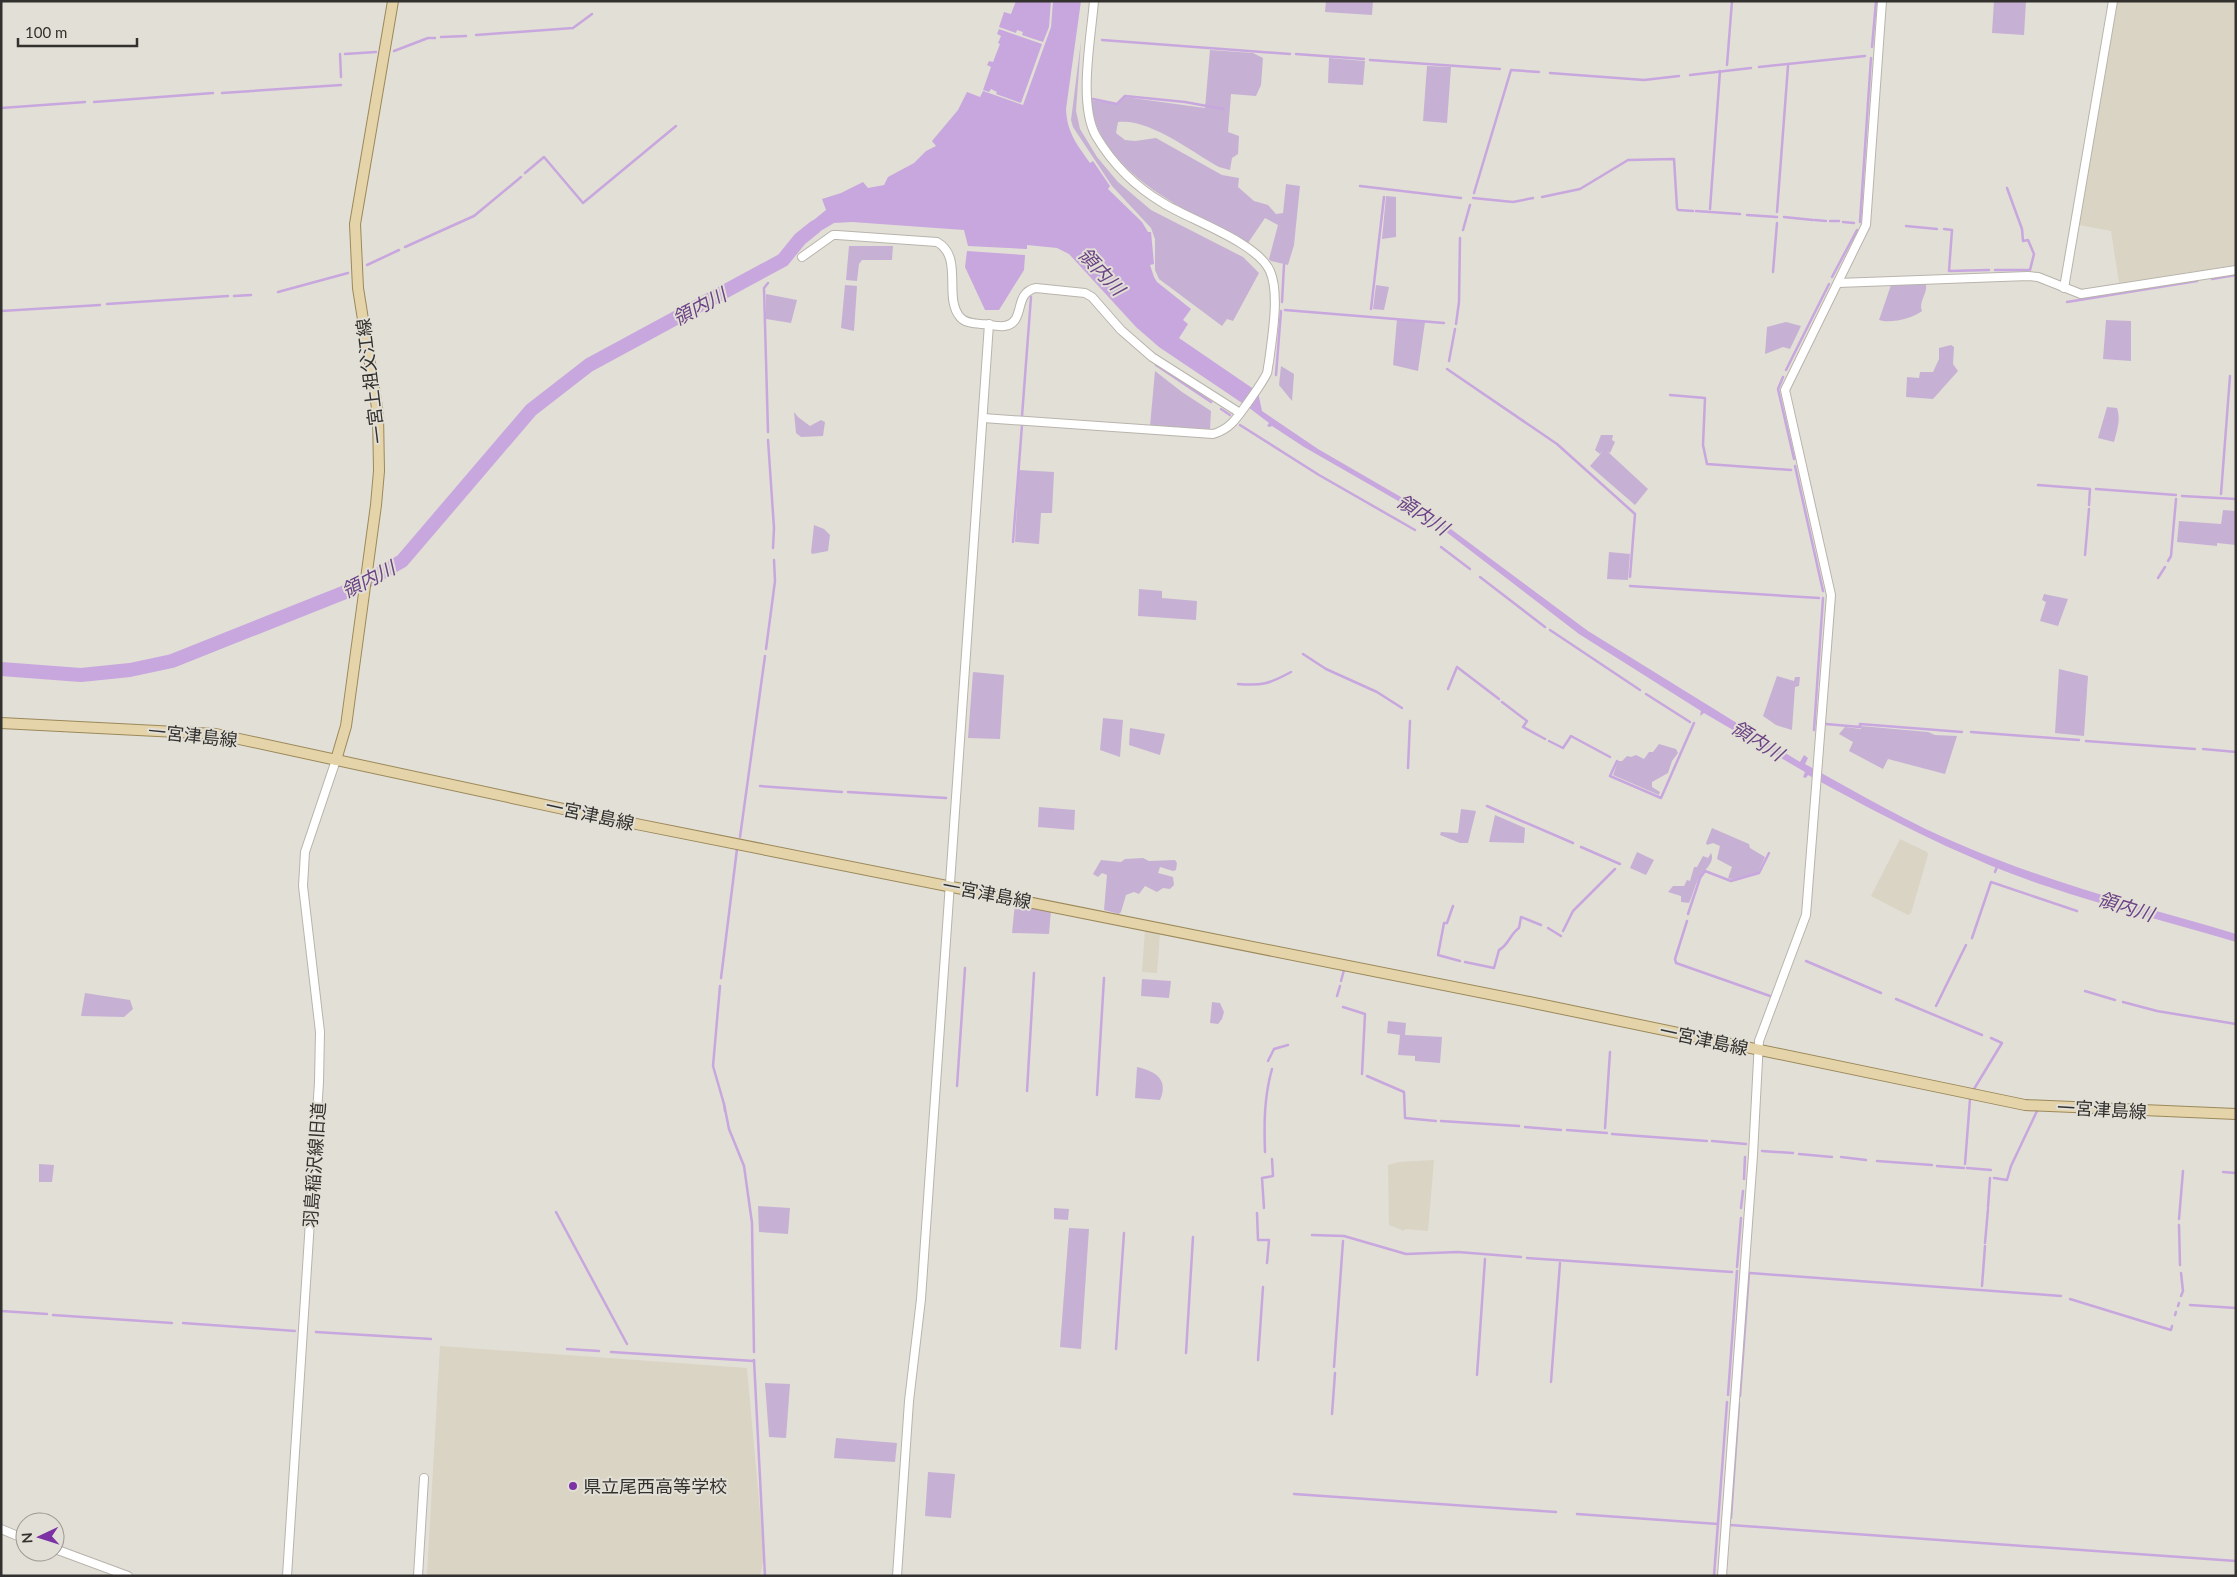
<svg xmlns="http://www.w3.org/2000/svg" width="2237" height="1577" font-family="Lato,'Noto Sans JP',sans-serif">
	<rect width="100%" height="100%" fill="#e2dfd6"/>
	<!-- built -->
	<g fill="#dad4c4">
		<polygon points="2116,1 2236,1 2236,265 2119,283 2111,231 2079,225"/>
		<polygon points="1900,839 1927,852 1928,855 1911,913 1908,915 1871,896"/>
		<polygon points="1145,930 1160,933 1157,973 1142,972"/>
		<polygon points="1434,1160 1428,1231 1405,1229 1404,1231 1389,1225 1388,1165 1399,1162"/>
		<polygon points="440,1346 747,1368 764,1557 760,1576 427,1575"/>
	</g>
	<!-- green -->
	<g fill="#c6b1d5">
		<polygon points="1326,1 1373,1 1372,15 1325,12"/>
		<polygon points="1994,1 2026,1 2024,35 1992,33"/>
		<polygon points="1081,41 1076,111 1080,129 1097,157 1118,182 1151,210 1243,257 1259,273 1233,321 1227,319 1222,326 1159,279 1155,270 1155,239 1151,228 1112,186 1073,127 1071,120"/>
		<path d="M1210,50L1253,53L1263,58L1261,85L1256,96L1231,94L1228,132L1239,136L1238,154L1232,158L1230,170L1219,167C1192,152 1149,118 1118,122L1116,133L1125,140L1135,141L1156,138L1222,175L1239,178L1238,187L1254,201L1268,205L1276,214L1283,213L1286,184L1300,186L1294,245L1288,265L1271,261L1269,259L1278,225L1265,218L1248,243C1193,214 1095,172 1091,100L1117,104L1125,97L1205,108Z"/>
		<polygon points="1329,58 1365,61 1363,85 1328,83"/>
		<polygon points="1427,66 1451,67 1447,123 1423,121"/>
		<polygon points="1386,196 1396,197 1396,237 1382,239"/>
		<polygon points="849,246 893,246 892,260 862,260 859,264 857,281 846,280"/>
		<path d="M1926,284C1928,293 1918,302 1922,311C1913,318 1891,324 1879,320L1891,285Z"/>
		<polygon points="845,285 857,286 854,331 841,328"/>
		<polygon points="1376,285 1389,287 1384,310 1373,309"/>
		<polygon points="766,294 797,300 791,323 766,319"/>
		<polygon points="1397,319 1425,322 1418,371 1393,365"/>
		<polygon points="2106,320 2131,321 2131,361 2103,359"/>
		<polygon points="1786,322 1801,326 1790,349 1783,347 1765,354 1767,327"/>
		<polygon points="1951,345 1954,347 1953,364 1958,371 1933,399 1906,397 1907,377 1919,378 1920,372 1933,372 1939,359 1939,348"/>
		<polygon points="1281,366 1294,374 1292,401 1279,385"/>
		<polygon points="1155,371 1182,392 1211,411 1210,429 1150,426"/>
		<path d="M2107,407L2117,408C2121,419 2117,431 2114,442L2098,438Z"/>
		<polygon points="794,412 798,417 810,426 821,420 825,422 823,436 801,437 796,433"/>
		<polygon points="1601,435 1613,435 1612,440 1615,442 1610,453 1607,451 1648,489 1635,505 1590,466 1604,450 1600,454 1595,450"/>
		<polygon points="1019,470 1054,472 1052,513 1041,513 1039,544 1015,542"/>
		<polygon points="2223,510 2236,511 2236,545 2217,543 2217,546 2177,542 2179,521 2221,524"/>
		<polygon points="814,525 824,529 830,535 828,551 812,554 811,552"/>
		<polygon points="1609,552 1630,554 1628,580 1607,579"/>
		<polygon points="1139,589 1162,591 1162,598 1197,601 1196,620 1138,616"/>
		<polygon points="2044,594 2068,599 2058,626 2040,621 2046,602 2042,600"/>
		<polygon points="2059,669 2088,676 2084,736 2055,733"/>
		<polygon points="973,672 1004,675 1000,739 968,738"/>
		<polygon points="1777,676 1794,681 1795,677 1800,677 1799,686 1795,687 1792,730 1776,725 1763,716"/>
		<polygon points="1103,718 1123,720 1120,757 1100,750"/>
		<polygon points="1861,726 1928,732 1935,735 1957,736 1945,774 1888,759 1883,769 1849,751 1853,742 1839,734 1845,727 1861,729"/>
		<polygon points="1130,728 1165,734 1160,755 1129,745"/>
		<polygon points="1659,744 1676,749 1678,753 1672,761 1668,773 1652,782 1652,787 1660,792 1659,795 1613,775 1618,761 1622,761 1627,756 1631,757 1636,755 1644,759 1649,752 1653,752"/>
		<polygon points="1039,807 1075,810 1074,830 1038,827"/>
		<polygon points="1461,809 1476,811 1468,843 1460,843 1440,835 1441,832 1458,833"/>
		<polygon points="1495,815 1525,828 1524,843 1489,842"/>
		<polygon points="1712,828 1749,844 1750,848 1765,857 1758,873 1733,880 1728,878 1732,867 1717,859 1720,846 1713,843 1707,845 1706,843"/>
		<polygon points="1637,852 1654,860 1646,875 1630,868"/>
		<path d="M1711,853C1716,862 1702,872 1698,880C1694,887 1693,895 1689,903L1681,902V896L1668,892L1673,886H1684L1687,880L1690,881L1694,867H1697L1703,856L1708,858Z"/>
		<polygon points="1143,858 1149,861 1175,860 1177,863 1176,870 1173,871 1160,867 1158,873 1173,877 1174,885 1170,889 1163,888 1157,892 1145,886 1139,894 1134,892 1126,895 1121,912 1119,914 1104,910 1107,875 1102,873 1098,877 1093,874 1101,860 1121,862 1125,859"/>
		<polygon points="1015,903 1051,910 1049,934 1012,933"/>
		<polygon points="1142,979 1171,981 1169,998 1141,996"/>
		<polygon points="85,993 130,1000 133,1009 124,1017 81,1016"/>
		<polygon points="1212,1002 1220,1003 1224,1012 1222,1019 1218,1024 1210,1023"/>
		<polygon points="1388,1021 1406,1023 1405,1035 1442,1037 1440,1063 1415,1061 1415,1056 1398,1055 1400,1035 1387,1033"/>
		<path d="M1137,1067C1155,1071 1169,1079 1160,1100L1135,1098Z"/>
		<polygon points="39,1164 54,1165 52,1182 39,1182"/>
		<polygon points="758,1206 790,1208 788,1234 759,1232"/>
		<polygon points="1054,1208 1069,1209 1068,1220 1054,1219"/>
		<polygon points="1069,1228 1089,1229 1081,1349 1060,1347"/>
		<polygon points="765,1383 790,1384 786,1438 769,1437"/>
		<polygon points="836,1438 897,1443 895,1462 834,1458"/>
		<polygon points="928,1472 955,1474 951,1518 925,1516"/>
	</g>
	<!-- water -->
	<g fill="#c7a7de">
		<polygon points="1016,1 1051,1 1049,27 1043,42 1022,35 1023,32 1017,30 1016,33 999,27 1004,12 1011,14"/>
		<path d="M1053,1H1081L1066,109C1067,133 1077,144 1090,163L1093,161L1110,186L1108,189L1142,222L1148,232H1151L1154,264L1150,265L1154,277L1157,282L1191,309L1183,320L1188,324L1179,338L1258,392L1262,411L1318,449L1432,515L1588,631L1800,762L1804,755L1808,758L1805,764C1858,793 1910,824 1966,847C2053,884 2145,907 2236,934V942C2173,923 2108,907 2046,886C1962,858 1885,817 1808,775L1806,778L1803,777L1805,772L1704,713L1700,716L1701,711L1579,634L1428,518L1304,447L1272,426L1270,427L1267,426L1269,423L1248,407L1159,347L1136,327L1069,254L1057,248L1027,245V249L968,246L964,230L852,222L834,223L802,242L798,237L810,223L826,210L822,199L841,193L863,182L868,188L884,185L888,177L914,163L926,151L936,146L932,141L958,110L967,92L980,97L983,91L1023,105L1051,27Z"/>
		<polygon points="999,29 1042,44 1021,103 996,94 997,92 991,89 989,92 983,90 991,67 987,65 989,61 993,62 1000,44 998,43 1001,36 997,34"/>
		<polygon points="967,251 1025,255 1024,270 999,310 985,310 965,267"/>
	</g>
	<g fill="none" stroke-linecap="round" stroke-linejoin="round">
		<!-- stream -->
		<g stroke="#c7a7de" stroke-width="2.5">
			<polyline points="476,35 573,28 592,14"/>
			<polyline points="441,37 466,36"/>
			<polyline points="1102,40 1290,54"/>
			<polyline points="1872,47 1876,1"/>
			<polyline points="394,51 428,38 435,38"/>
			<polyline points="340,54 341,77"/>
			<polyline points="345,54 376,52"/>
			<polyline points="1296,54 1364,59"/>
			<polyline points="1370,60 1500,69"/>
			<polyline points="1727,65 1732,1"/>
			<polyline points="1759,67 1865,56"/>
			<polyline points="1550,73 1644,80 1679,76"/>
			<polyline points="1690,75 1751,68"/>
			<polyline points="222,93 341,85"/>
			<polyline points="1093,99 1117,104 1125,96 1185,102 1223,109"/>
			<polyline points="94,102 213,93"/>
			<polyline points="1,108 85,102"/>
			<polyline points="525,173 544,157 583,203 676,126"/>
			<polyline points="1360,186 1461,198"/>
			<polyline points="1474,193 1511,70 1539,72"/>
			<polyline points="1542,197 1580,189 1628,160 1674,159 1677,208 1678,210 1693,211"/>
			<polyline points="1473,198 1513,202 1533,198"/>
			<polyline points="1710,209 1720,71"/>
			<polyline points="1696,211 1740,214"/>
			<polyline points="1777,212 1788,66"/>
			<polyline points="1747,215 1777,217"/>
			<polyline points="1784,217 1813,220"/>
			<polyline points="1815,220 1826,221"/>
			<polyline points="1830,221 1839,221"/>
			<polyline points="1843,222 1854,223"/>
			<polyline points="1860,222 1871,58"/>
			<polyline points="1906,226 1937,229"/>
			<polyline points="1944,229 1952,230 1949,271 1989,270"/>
			<polyline points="1463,230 1470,205"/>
			<polyline points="405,247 474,216 521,177"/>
			<polyline points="367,265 399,250"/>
			<polyline points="1995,270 2030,270 2034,254 2028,240 2023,241 2022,229 2007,188"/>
			<polyline points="1773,272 1777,223"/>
			<polyline points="1832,277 1857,230"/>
			<polyline points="2212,279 2236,275"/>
			<polyline points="768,283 764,288 768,432"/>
			<polyline points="278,292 348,273"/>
			<polyline points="234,296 251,295"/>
			<polyline points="1282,302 1284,265"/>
			<polyline points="2067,302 2197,281"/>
			<polyline points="107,304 228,296"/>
			<polyline points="1371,309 1384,197"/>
			<polyline points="1285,310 1444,323"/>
			<polyline points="1,311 100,305"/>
			<polyline points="1456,324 1459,302 1460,238"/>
			<polyline points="1449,361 1455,329"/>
			<polyline points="1156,365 1211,402"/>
			<polyline points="1447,369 1557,444 1635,514 1630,577"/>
			<polyline points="1786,370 1829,284"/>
			<polyline points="1276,375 1281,311"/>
			<polyline points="1783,377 1778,389 1794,459"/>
			<polyline points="1670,395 1705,398 1703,445 1707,464 1791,470"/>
			<polyline points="1221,409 1230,415"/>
			<polyline points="1022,416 1031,297"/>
			<polyline points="1240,425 1319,475 1415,530"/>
			<polyline points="768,440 774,528 773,548"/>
			<polyline points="1795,466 1823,591"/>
			<polyline points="2038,485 2090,489 2089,505"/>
			<polyline points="2096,489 2176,495"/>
			<polyline points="2221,494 2230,376"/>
			<polyline points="2182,496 2236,499"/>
			<polyline points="1013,542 1022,425"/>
			<polyline points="1441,547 1470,569"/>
			<polyline points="2085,555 2089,509"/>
			<polyline points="2168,561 2171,556 2176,499"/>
			<polyline points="1480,577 1545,627"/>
			<polyline points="2158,578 2165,567"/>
			<polyline points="1630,586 1819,598"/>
			<polyline points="1550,630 1640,690"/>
			<polyline points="766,649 775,581 774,560"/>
			<polyline points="1303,654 1326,669 1377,692 1402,708"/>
			<path d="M1238,684C1262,686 1269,684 1291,672"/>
			<polyline points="1448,689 1457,667 1499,699"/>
			<polyline points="1646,694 1690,722"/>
			<polyline points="1502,702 1527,721 1523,727 1545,739"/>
			<polyline points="1826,724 1860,727 1860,724 1962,732"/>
			<polyline points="1814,730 1823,598"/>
			<polyline points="1971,732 2079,740"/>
			<polyline points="1549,741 1563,748 1571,736 1610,757"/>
			<polyline points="2086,741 2195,749"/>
			<polyline points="2203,749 2236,752"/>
			<polyline points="1617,761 1610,776 1661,798 1694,723"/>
			<polyline points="1408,768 1410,721"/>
			<polyline points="760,786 842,792"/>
			<polyline points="848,792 946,798"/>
			<polyline points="1487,806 1573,843"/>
			<polyline points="740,837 765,656"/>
			<polyline points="1581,847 1620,864"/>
			<polyline points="1995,872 1998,864"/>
			<polyline points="1453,906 1447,923 1444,923 1438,955 1460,961"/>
			<polyline points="1688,914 1700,878 1705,871 1731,881 1759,873 1769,853"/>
			<polyline points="1687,921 1675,959 1676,963 1770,996"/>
			<polyline points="1548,928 1561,936"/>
			<polyline points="1563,931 1573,911 1615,869"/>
			<polyline points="1972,938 1991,882 2077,911"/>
			<polyline points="1806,961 1881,993"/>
			<path d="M1465,962L1494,968L1499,950C1508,946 1510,934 1519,928L1521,917L1541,925"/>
			<polyline points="721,978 737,849"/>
			<polyline points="1341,981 1344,970"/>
			<polyline points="720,986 713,1066 724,1104"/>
			<polyline points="2085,991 2115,1000"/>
			<polyline points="1337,996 1340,986"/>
			<polyline points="1896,999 1982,1035"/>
			<polyline points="2123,1002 2157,1011 2236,1024"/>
			<polyline points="1936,1006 1966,945"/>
			<polyline points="1343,1007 1365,1014 1362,1074"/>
			<polyline points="1268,1061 1274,1049 1288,1045"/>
			<polyline points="1367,1076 1404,1092 1405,1118 1436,1121"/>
			<polyline points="957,1086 965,968"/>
			<polyline points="1974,1089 2002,1043 1991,1038"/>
			<polyline points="1027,1091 1034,973"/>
			<polyline points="1097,1095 1104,978"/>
			<polyline points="725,1111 724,1104 729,1129 744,1166 752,1223 754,1352"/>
			<polyline points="1441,1121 1519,1126"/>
			<polyline points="1525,1127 1561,1130"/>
			<polyline points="1605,1128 1610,1052"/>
			<polyline points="1567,1130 1607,1133"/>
			<polyline points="1612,1134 1707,1141"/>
			<polyline points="1712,1141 1746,1144"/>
			<polyline points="1762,1151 1793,1153"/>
			<path d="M1265,1152C1264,1124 1264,1097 1272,1069"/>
			<polyline points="1799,1154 1832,1157"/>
			<polyline points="1841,1157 1866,1160"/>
			<polyline points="1877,1161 1932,1165"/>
			<polyline points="1965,1164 1970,1099"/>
			<polyline points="1937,1166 1964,1168"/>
			<polyline points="1967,1168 1991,1170"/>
			<polyline points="2223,1172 2236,1173"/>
			<polyline points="1994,1178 2007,1180 2011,1166 2037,1111"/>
			<polyline points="1744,1179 1745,1157"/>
			<polyline points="1988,1207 1990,1178"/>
			<polyline points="1264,1208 1262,1178 1273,1176 1272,1159"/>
			<polyline points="1741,1208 1743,1191"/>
			<polyline points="556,1212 627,1344"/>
			<polyline points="1257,1213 1258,1240 1269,1240 1267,1263"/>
			<polyline points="2179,1219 2183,1171"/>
			<polyline points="2179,1225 2180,1265"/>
			<polyline points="1312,1235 1344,1236 1406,1254 1458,1252 1521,1257"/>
			<polyline points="1985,1243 1988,1209"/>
			<polyline points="1527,1258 1732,1272"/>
			<polyline points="1737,1267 1741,1218"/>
			<polyline points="1750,1273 2061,1296"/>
			<polyline points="1982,1286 1985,1246"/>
			<polyline points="2181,1296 2183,1291 2181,1273"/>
			<polyline points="2070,1299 2171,1330 2172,1326"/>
			<polyline points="2190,1305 2236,1308"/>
			<polyline points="2178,1306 2179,1303"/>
			<polyline points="1,1311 47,1314"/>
			<polyline points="53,1315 172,1323"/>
			<polyline points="2175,1315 2176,1312"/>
			<polyline points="183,1323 295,1331"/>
			<polyline points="316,1332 431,1339"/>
			<polyline points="567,1349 599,1351"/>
			<polyline points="1116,1349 1124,1233"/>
			<polyline points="611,1352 754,1361"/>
			<polyline points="1186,1353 1193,1237"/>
			<polyline points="754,1360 765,1576"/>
			<polyline points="1258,1360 1263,1287"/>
			<polyline points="1334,1367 1343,1241"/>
			<polyline points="1477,1375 1485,1259"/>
			<polyline points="1551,1382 1560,1263"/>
			<polyline points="1728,1395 1737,1271"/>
			<polyline points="1740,1396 1749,1273"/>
			<polyline points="1332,1414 1335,1373"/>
			<polyline points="1294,1494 1556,1512"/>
			<polyline points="1577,1514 1718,1524"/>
			<polyline points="1731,1518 1739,1403"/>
			<polyline points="1730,1525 2236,1561"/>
			<polyline points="1714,1576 1727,1402"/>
		</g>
		<!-- river -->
		<polyline stroke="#c7a7de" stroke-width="14" points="1,669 81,675 130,670 172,661 353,589 402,561 531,410 589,365 783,260 800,239 815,227"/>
		<defs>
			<g id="minor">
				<path d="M802,257L833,235H837L937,242C964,257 943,297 960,317C965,323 973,323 981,324C988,324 997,327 1004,326C1027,323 1012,293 1036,288L1085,293L1092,297L1121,330L1152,357L1240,413"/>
				<polyline points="1838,283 2028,276 2038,277 2081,294 2236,270"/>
				<polyline points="2064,288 2113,1"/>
				<path d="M983,418L1213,434C1220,432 1227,428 1232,423C1239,416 1263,382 1267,373C1268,370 1268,365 1269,362C1272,337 1280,294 1270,271C1257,242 1190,220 1163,203C1136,187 1112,163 1096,136C1078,104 1091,38 1094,1"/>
				<polyline points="1,1529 25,1539"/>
				<polyline points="55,1549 128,1576"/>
				<polyline points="287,1576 319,1082 320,1032 303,886 305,852 336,760"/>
				<polyline points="418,1576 424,1478"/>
				<polyline points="897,1576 909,1401 921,1299 989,324"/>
				<polyline points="1722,1576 1753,1155 1759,1041 1806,915 1831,595 1785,390 1866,225 1882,1"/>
			</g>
			<g id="major">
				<polyline points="1,723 216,734 596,816 1529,1002 2025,1105 2236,1114"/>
				<polyline points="336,760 346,726 376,505 379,471 378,414 358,288 355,224 393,1"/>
			</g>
		</defs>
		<!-- minor casing -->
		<use href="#minor" stroke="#b8b4ac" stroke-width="10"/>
		<!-- major casing -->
		<use href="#major" stroke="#9b895a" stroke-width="12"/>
		<!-- minor -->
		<use href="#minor" stroke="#fff" stroke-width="8"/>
		<!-- major -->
		<use href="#major" stroke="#e5d4aa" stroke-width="10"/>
	</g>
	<!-- markers -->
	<circle fill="#7c31a4" stroke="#e2dfd6" stroke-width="2" cx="573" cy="1486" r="5"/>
	<g text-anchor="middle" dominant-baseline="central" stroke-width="4" stroke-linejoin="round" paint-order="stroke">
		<!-- street labels -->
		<g font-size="18" fill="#33312e" stroke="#e2dfd6">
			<text transform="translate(370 381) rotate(-97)">一宮上祖父江線</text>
			<text transform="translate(193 735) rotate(6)">一宮津島線</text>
			<text transform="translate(590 814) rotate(12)">一宮津島線</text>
			<text transform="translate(987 893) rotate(11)">一宮津島線</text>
			<text transform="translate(1704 1039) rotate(12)">一宮津島線</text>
			<text transform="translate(2102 1109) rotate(3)">一宮津島線</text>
			<text transform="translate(314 1165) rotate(-86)">羽島稲沢線旧道</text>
		</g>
		<!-- poi labels -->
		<g font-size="18" fill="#33312e" stroke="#e2dfd6" text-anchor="start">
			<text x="583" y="1486">県立尾西高等学校</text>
		</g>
		<!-- water labels -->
		<g font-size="19" font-style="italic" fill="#6b4285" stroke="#e2dfd6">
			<text transform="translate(1102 271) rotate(47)">領内川</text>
			<text transform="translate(699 306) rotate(-28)">領内川</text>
			<text transform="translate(1423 514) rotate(33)">領内川</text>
			<text transform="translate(368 579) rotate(-27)">領内川</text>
			<text transform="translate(1758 740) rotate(32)">領内川</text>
			<text transform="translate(2126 906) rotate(17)">領内川</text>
		</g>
	</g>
	<!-- border -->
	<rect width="2237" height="1577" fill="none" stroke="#33312e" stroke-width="5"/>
	<!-- north arrow -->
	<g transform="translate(40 1537) rotate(266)"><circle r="24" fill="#e2dfd6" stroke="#9c9993"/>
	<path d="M0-4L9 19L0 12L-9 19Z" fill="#7c31a4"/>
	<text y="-8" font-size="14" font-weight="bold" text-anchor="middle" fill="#33312e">N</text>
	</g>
	<!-- scale -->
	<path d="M18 38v8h119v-8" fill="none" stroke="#33312e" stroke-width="2.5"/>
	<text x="25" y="38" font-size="15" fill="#33312e" stroke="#e2dfd6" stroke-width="4" paint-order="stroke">100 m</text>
</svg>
